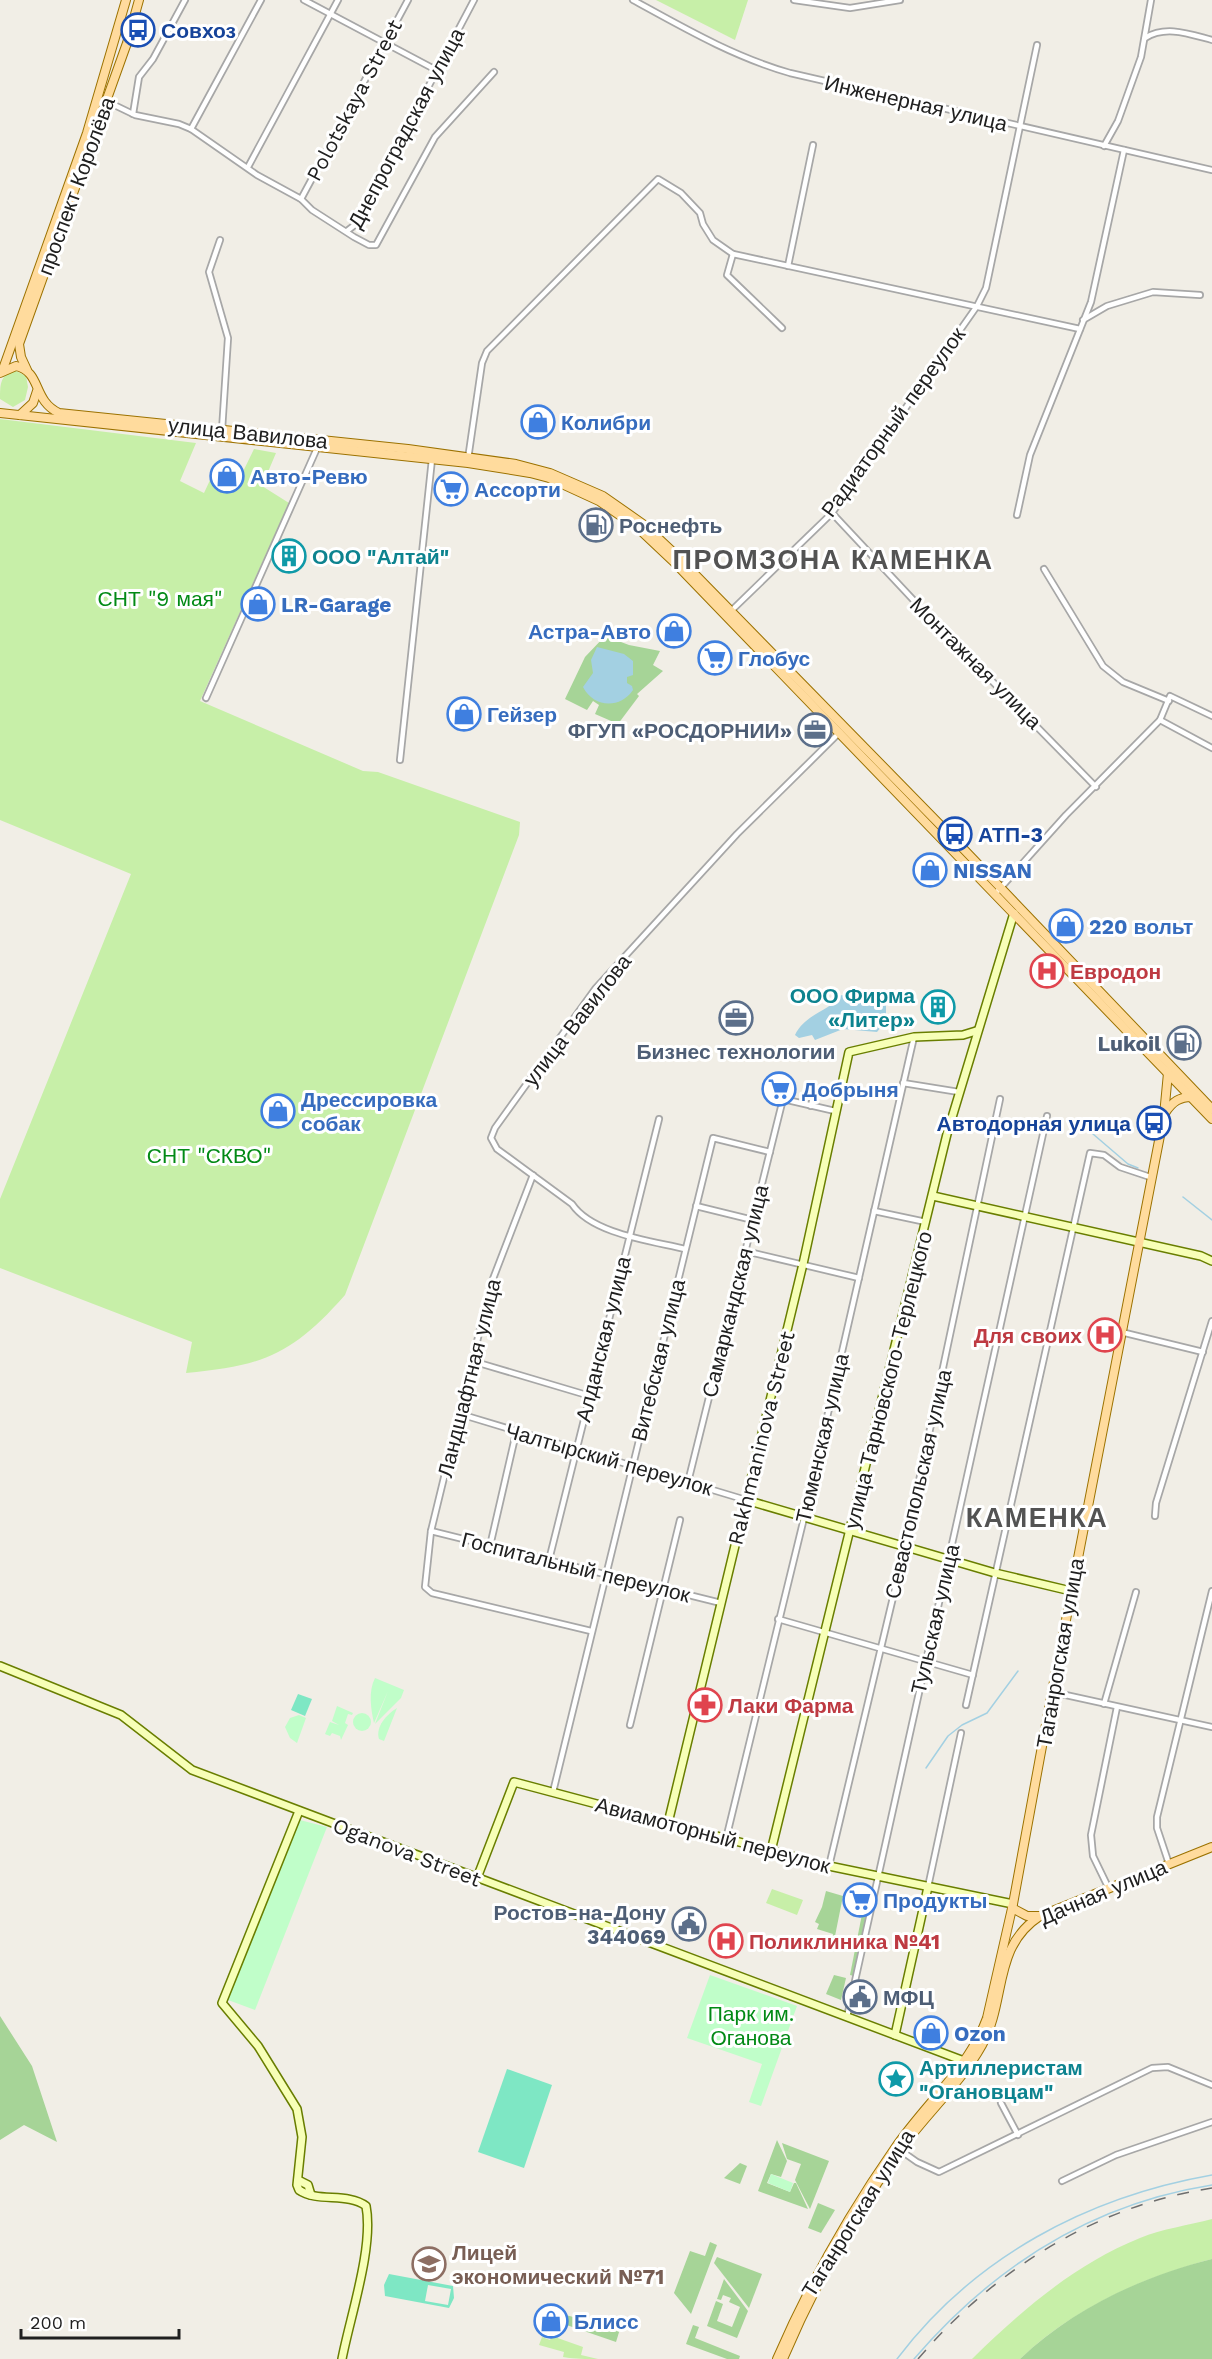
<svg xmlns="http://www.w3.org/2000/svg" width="1212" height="2359" font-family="'Work Sans',sans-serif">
	<rect width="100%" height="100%" fill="#f1eee6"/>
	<!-- grass -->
	<g fill="#c7efa8">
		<polygon points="656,0 748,0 735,40"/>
		<path d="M14,370L26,376L28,387L25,400L13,407L0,399C0,384 0,376 14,370Z"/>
		<path d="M0,419L196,443L180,481L204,493L211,478L235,488L254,449L276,453L262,486L289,503L200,701L363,771L378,772L520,822L519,835L345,1295C293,1354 264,1366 186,1373L192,1342L0,1268V1199L131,874L0,820Z"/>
		<polygon points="772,1889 803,1900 797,1915 766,1903"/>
		<path d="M1212,2219V2259C1143,2277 1072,2309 1020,2359H972C1021,2311 1075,2264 1140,2238C1162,2229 1189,2225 1212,2219Z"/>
		<path d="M552,2336L583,2347L581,2355L598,2359C585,2359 576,2359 563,2357L564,2352L539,2345L542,2337L550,2340Z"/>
	</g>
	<!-- forest -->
	<g fill="#a6d497">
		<polygon points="605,636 629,645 660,651 653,665 663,671 637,694 639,696 618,724 595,714 599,705 593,701 587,710 565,699 585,657"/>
		<polygon points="826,1891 843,1896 834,1941 832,1941 833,1934 817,1929 819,1924 815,1922 822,1907"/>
		<polygon points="865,1899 869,1900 854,1976 850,1975"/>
		<polygon points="834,1975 846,1978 841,2000 826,1994"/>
		<polygon points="0,2016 32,2066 57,2142 24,2125 0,2140"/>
		<polygon points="777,2140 787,2161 781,2177 771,2174 767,2183 790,2192 794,2183 796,2183 808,2209 758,2191"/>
		<polygon points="782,2143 829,2161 810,2209 795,2180 801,2164 787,2159"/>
		<polygon points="740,2163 747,2166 740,2184 724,2178"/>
		<polygon points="818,2203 835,2210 821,2233 808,2228"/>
		<polygon points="710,2242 717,2245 691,2314 674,2293 690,2251 705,2256"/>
		<polygon points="717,2257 762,2274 749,2308 714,2263"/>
		<path d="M1212,2259V2359H1020C1072,2309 1143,2276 1212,2259Z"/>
		<polygon points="724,2279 748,2311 737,2338 707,2326 716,2301 723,2304 717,2321 732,2327 740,2307 729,2302 731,2298 723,2295 721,2300 717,2299"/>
		<polygon points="554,2312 620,2329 616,2342 552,2320"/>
		<polygon points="693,2325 699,2327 695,2338 740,2356 739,2359 727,2359 686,2344"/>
	</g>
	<!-- park -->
	<g fill="#c0fec9">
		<path d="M375,1678L404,1690L401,1698L375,1724L388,1691L374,1723C371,1710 368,1691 375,1678Z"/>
		<polygon points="337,1706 353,1713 352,1715 348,1714 345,1723 348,1725 341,1740 340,1736 332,1733 330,1736 325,1734 330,1722 339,1725 332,1721"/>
		<path d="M397,1708L384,1741L379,1739C375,1727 387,1714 397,1708Z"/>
		<circle cx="362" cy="1722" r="9"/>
		<polygon points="299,1715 306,1718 297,1743 290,1738 285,1727 290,1718"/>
		<polygon points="292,1818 327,1827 255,2010 220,1997"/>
		<polygon points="710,1975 797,2006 761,2106 749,2102 762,2064 687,2038"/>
		<polygon points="771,2174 793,2183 790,2192 768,2183"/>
	</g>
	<!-- pitch -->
	<g fill="#7ee7c4" fill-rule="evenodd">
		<polygon points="298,1694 312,1699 305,1716 291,1710"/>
		<polygon points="507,2069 552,2085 524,2168 478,2152"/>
		<path d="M389,2274L453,2286L454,2298L449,2308L385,2296L384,2285ZM428,2285L451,2289L448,2305L425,2301Z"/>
	</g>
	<!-- water -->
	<g fill="#a3d0e2">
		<path d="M597,647L624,654L633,661V675L627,677V683L632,686L633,690C620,709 594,708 583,687L593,673L591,660Z"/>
		<path d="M852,993L856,998L881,999L886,1005V1021L877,1032L843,1029L815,1040L812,1035L799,1038L795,1035C806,1012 834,1010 838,996Z"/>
	</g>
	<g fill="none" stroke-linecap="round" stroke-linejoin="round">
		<!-- stream -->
		<g stroke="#a3d0e2" stroke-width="1.5">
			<polyline points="1086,1128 1128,1164 1138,1168"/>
			<polyline points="1183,1197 1212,1220"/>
			<polyline points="926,1768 948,1736 962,1725 987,1713 1018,1671"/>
			<path d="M897,2359C974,2257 1087,2197 1212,2175"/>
			<path d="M914,2359C993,2267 1091,2204 1212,2185"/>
		</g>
		<defs>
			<g id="street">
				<polyline points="304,0 438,71"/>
				<path d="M633,0C684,28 734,57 790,73L1212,170"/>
				<polyline points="794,0 850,8 900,0"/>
				<path d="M1145,38C1166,25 1189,34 1212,40"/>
				<polyline points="106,101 135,115 179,124 191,129 257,175 301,199 312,210 354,237 369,245 376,245 435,137 494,72"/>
				<polyline points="133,114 139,77 153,59 185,0"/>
				<polyline points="191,129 261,0"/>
				<polyline points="1104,146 1118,121 1141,57 1151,0"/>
				<polyline points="248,167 338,0"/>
				<polyline points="301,199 408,0"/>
				<polyline points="347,231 356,224 474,0"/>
				<polyline points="220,240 209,272 228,338 222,430"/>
				<polyline points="733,254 727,275 782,328"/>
				<polyline points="788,266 813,145"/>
				<polyline points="1083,320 1107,306 1153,292 1200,295"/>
				<polyline points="468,459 482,363 487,351 658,179 681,193 700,213 703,224 713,240 733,254 1080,329"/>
				<polyline points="832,513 934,622 1096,787"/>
				<polyline points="1017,515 1030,455 1091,302 1124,150"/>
				<polyline points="1044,569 1103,666 1123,682 1169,701"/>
				<polyline points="730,612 832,513 977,306 986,288 1037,45"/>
				<polyline points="206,698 318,446"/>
				<polyline points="1160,720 1212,748"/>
				<polyline points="400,760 432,459"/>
				<polyline points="996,893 1066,815 1160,720 1170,696 1212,716"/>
				<polyline points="903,1083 959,1092"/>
				<polyline points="811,1106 815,1088"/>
				<polyline points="533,1175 491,1284 431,1531 425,1587 432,1593 591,1631"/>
				<polyline points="696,1206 753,1220"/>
				<polyline points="874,1211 926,1222"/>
				<path d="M685,1249C652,1241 592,1234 572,1204L497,1149L491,1138L495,1128L595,989L737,834L840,732"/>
				<polyline points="745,1251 859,1278"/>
				<polyline points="1121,1332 1203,1352"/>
				<polyline points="472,1361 590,1396"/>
				<polyline points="460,1414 746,1500"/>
				<polyline points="688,1482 783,1099 835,1111"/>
				<polyline points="1155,1516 1156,1503 1212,1321"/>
				<polyline points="431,1531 721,1603"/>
				<polyline points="490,1546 516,1433"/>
				<polyline points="549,1560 659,1119"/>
				<polyline points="778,1619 973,1675"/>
				<polyline points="1052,1692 1212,1727"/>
				<polyline points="1104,1704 1136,1592"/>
				<polyline points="966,1705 1090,1153 1104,1155 1120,1167 1150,1177"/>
				<polyline points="630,1725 680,1520"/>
				<polyline points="553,1792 713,1138 770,1152"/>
				<polyline points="726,1839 804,1518 914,1037"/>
				<polyline points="1169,1864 1157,1828 1157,1817 1212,1591"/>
				<polyline points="829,1866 905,1547 1000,1099"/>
				<polyline points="928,1887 961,1733"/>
				<polyline points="1109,1889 1093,1856 1091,1835 1117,1707"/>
				<path d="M847,2017C912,1716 980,1416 1047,1116"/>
				<polyline points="1001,2103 1018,2135"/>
				<polyline points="900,2150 917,2162 939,2172 1152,2068 1168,2067 1212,2085"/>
				<polyline points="1062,2181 1116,2155 1212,2122"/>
			</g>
			<g id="secondary">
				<polyline points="933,1196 1201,1256 1212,1261"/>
				<polyline points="746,1500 995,1573 1071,1591"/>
				<polyline points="0,1666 121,1715 192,1770 964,2061"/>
				<path d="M299,1811L222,2003L258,2046L297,2109L302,2137L297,2185L299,2190C318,2203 347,2192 366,2206C374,2247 350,2317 342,2359"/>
				<polyline points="668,1823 803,1264 849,1052 914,1037 963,1035 976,1031"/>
				<polyline points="771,1851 947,1134 1014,913"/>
				<polyline points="477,1878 514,1782 829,1866 1013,1904"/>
				<polyline points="895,2035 928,1887"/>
				<polyline points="298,2180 308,2185 311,2195"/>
			</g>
			<g id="primary">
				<polyline points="3,369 87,133 126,0"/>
				<polyline points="27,370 21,357 19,344 127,43 139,0"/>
				<path d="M0,373L16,366C42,372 32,400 59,413L408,449L516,464L550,473L603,496L643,524L676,555L952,837L1212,1109"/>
				<polyline points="0,413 468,463 530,473 549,478 599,501 638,528 673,561 1212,1119"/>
				<polyline points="20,415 33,403 37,391"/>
				<path d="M1165,1113C1172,1102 1180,1096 1194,1097"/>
				<polyline points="1012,1908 1027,1916 1040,1916"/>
				<path d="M777,2359C809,2285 849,2214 895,2148C925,2104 969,2068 987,2018L1013,1904L1052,1692L1164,1115L1168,1073"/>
				<path d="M783,2359C814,2286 854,2214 901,2149C926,2114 961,2083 982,2045C1007,2000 992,1947 1040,1916L1212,1847"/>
			</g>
		</defs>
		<!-- street casing -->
		<use href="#street" stroke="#a7a7a7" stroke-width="8"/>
		<!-- secondary casing -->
		<use href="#secondary" stroke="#697e00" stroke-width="10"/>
		<!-- primary casing -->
		<use href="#primary" stroke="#9c7200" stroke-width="10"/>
		<!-- street -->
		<use href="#street" stroke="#fff" stroke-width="4.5"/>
		<!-- secondary -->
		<use href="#secondary" stroke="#f7ffb7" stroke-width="7"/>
		<!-- primary -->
		<use href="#primary" stroke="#ffdb9d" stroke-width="8"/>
		<!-- rail -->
		<path stroke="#6e6e6e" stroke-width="1.5" stroke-dasharray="12 12" stroke-linecap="butt" d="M918,2359C994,2270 1095,2206 1212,2188"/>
	</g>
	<!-- icons -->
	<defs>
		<symbol id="bus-ring" viewBox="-11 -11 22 22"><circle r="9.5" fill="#fff" stroke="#1a4fb4" stroke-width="1.5"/><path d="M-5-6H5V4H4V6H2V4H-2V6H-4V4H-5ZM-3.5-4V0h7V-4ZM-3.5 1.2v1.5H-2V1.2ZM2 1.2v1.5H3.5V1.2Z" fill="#1a4fb4"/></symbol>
		<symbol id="shop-ring" viewBox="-11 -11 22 22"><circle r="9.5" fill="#fff" stroke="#3f7fe0" stroke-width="1.5"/><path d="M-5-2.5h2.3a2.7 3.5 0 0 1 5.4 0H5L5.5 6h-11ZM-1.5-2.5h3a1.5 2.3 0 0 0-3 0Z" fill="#3f7fe0"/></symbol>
		<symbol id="supermarket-ring" viewBox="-11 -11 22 22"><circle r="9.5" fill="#fff" stroke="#3f7fe0" stroke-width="1.5"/><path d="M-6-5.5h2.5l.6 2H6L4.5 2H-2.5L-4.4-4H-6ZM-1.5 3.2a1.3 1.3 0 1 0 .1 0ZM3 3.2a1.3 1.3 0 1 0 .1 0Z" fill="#3f7fe0"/></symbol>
		<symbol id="fuel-ring" viewBox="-11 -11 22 22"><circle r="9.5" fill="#fff" stroke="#5c6f8a" stroke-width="1.5"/><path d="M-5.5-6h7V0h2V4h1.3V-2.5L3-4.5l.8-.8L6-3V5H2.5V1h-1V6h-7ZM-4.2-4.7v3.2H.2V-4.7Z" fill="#5c6f8a"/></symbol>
		<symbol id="building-ring" viewBox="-11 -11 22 22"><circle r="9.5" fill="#fff" stroke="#0f9aa8" stroke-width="1.5"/><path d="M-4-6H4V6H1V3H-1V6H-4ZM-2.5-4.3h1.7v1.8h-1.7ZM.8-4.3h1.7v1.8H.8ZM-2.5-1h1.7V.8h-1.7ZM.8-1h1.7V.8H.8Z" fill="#0f9aa8"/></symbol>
		<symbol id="office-ring" viewBox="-11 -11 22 22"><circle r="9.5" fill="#fff" stroke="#5c6f8a" stroke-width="1.5"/><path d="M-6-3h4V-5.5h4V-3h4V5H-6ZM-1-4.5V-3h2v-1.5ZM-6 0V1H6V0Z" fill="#5c6f8a"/></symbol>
		<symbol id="hospital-ring" viewBox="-11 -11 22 22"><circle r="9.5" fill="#fff" stroke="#e0444e" stroke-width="1.5"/><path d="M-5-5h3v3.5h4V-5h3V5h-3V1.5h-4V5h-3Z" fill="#e0444e"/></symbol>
		<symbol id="pharmacy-ring" viewBox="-11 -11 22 22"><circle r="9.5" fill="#fff" stroke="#e0444e" stroke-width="1.5"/><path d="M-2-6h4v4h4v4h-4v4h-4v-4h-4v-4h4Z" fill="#e0444e"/></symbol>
		<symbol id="civic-ring" viewBox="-11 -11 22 22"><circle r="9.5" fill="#fff" stroke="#5c6f8a" stroke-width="1.5"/><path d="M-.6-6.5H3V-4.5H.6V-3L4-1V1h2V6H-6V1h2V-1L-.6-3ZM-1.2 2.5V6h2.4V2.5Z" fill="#5c6f8a"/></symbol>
		<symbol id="sight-ring" viewBox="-11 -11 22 22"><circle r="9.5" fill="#fff" stroke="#0f9aa8" stroke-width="1.5"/><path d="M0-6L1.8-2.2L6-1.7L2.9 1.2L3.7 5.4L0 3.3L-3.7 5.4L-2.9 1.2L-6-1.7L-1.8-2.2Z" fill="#0f9aa8"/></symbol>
		<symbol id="school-ring" viewBox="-11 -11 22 22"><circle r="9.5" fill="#fff" stroke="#8d6e63" stroke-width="1.5"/><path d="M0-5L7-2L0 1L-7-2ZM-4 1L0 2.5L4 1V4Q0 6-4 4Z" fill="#8d6e63"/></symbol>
	</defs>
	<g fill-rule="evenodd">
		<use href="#bus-ring" x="119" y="11" width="38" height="38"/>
		<use href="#shop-ring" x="519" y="403" width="38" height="38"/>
		<use href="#shop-ring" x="208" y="457" width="38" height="38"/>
		<use href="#supermarket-ring" x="432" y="470" width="38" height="38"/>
		<use href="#fuel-ring" x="577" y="506" width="38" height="38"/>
		<use href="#building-ring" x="270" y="537" width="38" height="38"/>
		<use href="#shop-ring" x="239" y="585" width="38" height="38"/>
		<use href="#shop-ring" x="655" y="612" width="38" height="38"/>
		<use href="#supermarket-ring" x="696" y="639" width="38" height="38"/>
		<use href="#shop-ring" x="445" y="695" width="38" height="38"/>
		<use href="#office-ring" x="796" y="711" width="38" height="38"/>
		<use href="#bus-ring" x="936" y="815" width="38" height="38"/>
		<use href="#shop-ring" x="911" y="851" width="38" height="38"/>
		<use href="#shop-ring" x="1047" y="907" width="38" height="38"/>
		<use href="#hospital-ring" x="1028" y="952" width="38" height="38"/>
		<use href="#building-ring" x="919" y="988" width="38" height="38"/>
		<use href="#office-ring" x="717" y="999" width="38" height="38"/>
		<use href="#fuel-ring" x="1165" y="1024" width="38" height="38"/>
		<use href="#supermarket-ring" x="760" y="1070" width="38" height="38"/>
		<use href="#shop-ring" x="259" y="1092" width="38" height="38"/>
		<use href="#bus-ring" x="1135" y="1104" width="38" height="38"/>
		<use href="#hospital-ring" x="1086" y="1316" width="38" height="38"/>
		<use href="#pharmacy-ring" x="686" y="1686" width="38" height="38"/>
		<use href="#supermarket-ring" x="841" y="1881" width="38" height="38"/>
		<use href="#civic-ring" x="670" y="1905" width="38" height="38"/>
		<use href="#hospital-ring" x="707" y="1922" width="38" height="38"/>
		<use href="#civic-ring" x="841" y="1978" width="38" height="38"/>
		<use href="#shop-ring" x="912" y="2014" width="38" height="38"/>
		<use href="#sight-ring" x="877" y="2060" width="38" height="38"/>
		<use href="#school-ring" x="410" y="2245" width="38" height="38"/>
		<use href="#shop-ring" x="532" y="2302" width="38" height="38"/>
	</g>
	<g text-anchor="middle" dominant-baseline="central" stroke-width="6" stroke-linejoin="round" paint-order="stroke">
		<!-- transit labels -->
		<g font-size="21" font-weight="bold" fill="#164399" stroke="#fff" text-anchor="start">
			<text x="161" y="30">Совхоз</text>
			<text x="978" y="834">АТП-3</text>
			<text x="1131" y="1123" text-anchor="end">Автодорная улица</text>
		</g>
		<!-- street labels -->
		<g font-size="21" fill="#202020" stroke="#fff">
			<text transform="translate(354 100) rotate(-62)">Polotskaya Street</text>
			<text transform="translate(916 103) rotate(13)">Инженерная улица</text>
			<text transform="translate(406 128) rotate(-62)">Днепроградская улица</text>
			<text transform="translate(76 186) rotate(-70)">проспект Королёва</text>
			<text transform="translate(893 422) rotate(-54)">Радиаторный переулок</text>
			<text transform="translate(248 433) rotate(6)">улица Вавилова</text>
			<text transform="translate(976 663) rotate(45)">Монтажная улица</text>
			<text transform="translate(577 1020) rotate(-52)">улица Вавилова</text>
			<text transform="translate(735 1291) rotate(-76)">Самаркандская улица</text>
			<text transform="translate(603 1339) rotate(-76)">Алданская улица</text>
			<text transform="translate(658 1360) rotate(-76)">Витебская улица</text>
			<text transform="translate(469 1378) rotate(-76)">Ландшафтная улица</text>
			<text transform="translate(888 1380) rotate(-76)">улица Тарновского-Терлецкого</text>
			<text transform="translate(761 1438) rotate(-76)">Rakhmaninova Street</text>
			<text transform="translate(822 1438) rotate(-77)">Тюменская улица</text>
			<text transform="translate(609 1459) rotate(16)">Чалтырский переулок</text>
			<text transform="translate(918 1484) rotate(-77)">Севастопольская улица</text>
			<text transform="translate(576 1567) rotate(14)">Госпитальный переулок</text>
			<text transform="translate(935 1619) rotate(-77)">Тульская улица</text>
			<text transform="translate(1060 1653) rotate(-80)">Таганрогская улица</text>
			<text transform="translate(713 1835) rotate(15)">Авиамоторный переулок</text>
			<text transform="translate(407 1852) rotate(21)">Oganova Street</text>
			<text transform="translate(1103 1892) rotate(-23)">Дачная улица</text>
			<text transform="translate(858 2213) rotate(-58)">Таганрогская улица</text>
		</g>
		<!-- shop labels -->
		<g font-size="21" font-weight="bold" fill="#366cbe" stroke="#fff" text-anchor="start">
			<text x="561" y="422">Колибри</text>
			<text x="250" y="476">Авто-Ревю</text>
			<text x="474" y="489">Ассорти</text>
			<text x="281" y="604">LR-Garage</text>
			<text x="651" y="631" text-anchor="end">Астра-Авто</text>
			<text x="738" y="658">Глобус</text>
			<text x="487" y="714">Гейзер</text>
			<text x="953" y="870">NISSAN</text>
			<text x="1089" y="926">220 вольт</text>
			<text x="802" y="1089">Добрыня</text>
			<text x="301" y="1099">Дрессировка<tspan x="301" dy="24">собак</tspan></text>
			<text x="883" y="1900">Продукты</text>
			<text x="954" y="2033">Ozon</text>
			<text x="574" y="2321">Блисс</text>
		</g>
		<!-- service labels -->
		<g font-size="21" font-weight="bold" fill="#4e5e75" stroke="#fff" text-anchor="end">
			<text x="619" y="525" text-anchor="start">Роснефть</text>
			<text x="792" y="730">ФГУП «РОСДОРНИИ»</text>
			<text x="1161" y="1043">Lukoil</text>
			<text x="736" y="1051" text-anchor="middle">Бизнес технологии</text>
			<text x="666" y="1912">Ростов-на-Дону<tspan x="666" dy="24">344069</tspan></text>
			<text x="883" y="1997" text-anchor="start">МФЦ</text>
		</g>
		<!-- culture labels -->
		<g font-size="21" font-weight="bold" fill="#0d838f" stroke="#fff" text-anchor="start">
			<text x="312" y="556">ООО "Алтай"</text>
			<text x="915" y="995" text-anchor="end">ООО Фирма<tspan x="915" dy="24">«Литер»</tspan></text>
			<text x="919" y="2067">Артиллеристам<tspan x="919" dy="24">"Огановцам"</tspan></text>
		</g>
		<!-- park labels -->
		<g font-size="21" fill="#028a15" stroke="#fff">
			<text x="160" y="598">СНТ "9 мая"</text>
			<text x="209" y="1155">СНТ "СКВО"</text>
			<text x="751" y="2013">Парк им.<tspan x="751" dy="24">Оганова</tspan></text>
		</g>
		<!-- health labels -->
		<g font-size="21" font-weight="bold" fill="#be3a42" stroke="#fff" text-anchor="start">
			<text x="1070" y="971">Евродон</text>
			<text x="1082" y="1335" text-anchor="end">Для своих</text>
			<text x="728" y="1705">Лаки Фарма</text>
			<text x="749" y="1941">Поликлиника №41</text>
		</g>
		<!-- education labels -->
		<g font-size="21" font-weight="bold" fill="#785e54" stroke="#fff" text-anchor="start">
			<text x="452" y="2252">Лицей<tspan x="452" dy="24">экономический №71</tspan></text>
		</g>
		<!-- district labels -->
		<g font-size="27" font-weight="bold" letter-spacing="1.5" fill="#535353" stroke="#fff">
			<text x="833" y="560">ПРОМЗОНА КАМЕНКА</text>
			<text x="1037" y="1518">КАМЕНКА</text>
		</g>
	</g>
	<!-- scale -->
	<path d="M21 2329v9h158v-9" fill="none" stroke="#202020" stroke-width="3"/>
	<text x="30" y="2329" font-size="18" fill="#202020" stroke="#ffffff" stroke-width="4.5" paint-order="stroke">200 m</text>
</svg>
